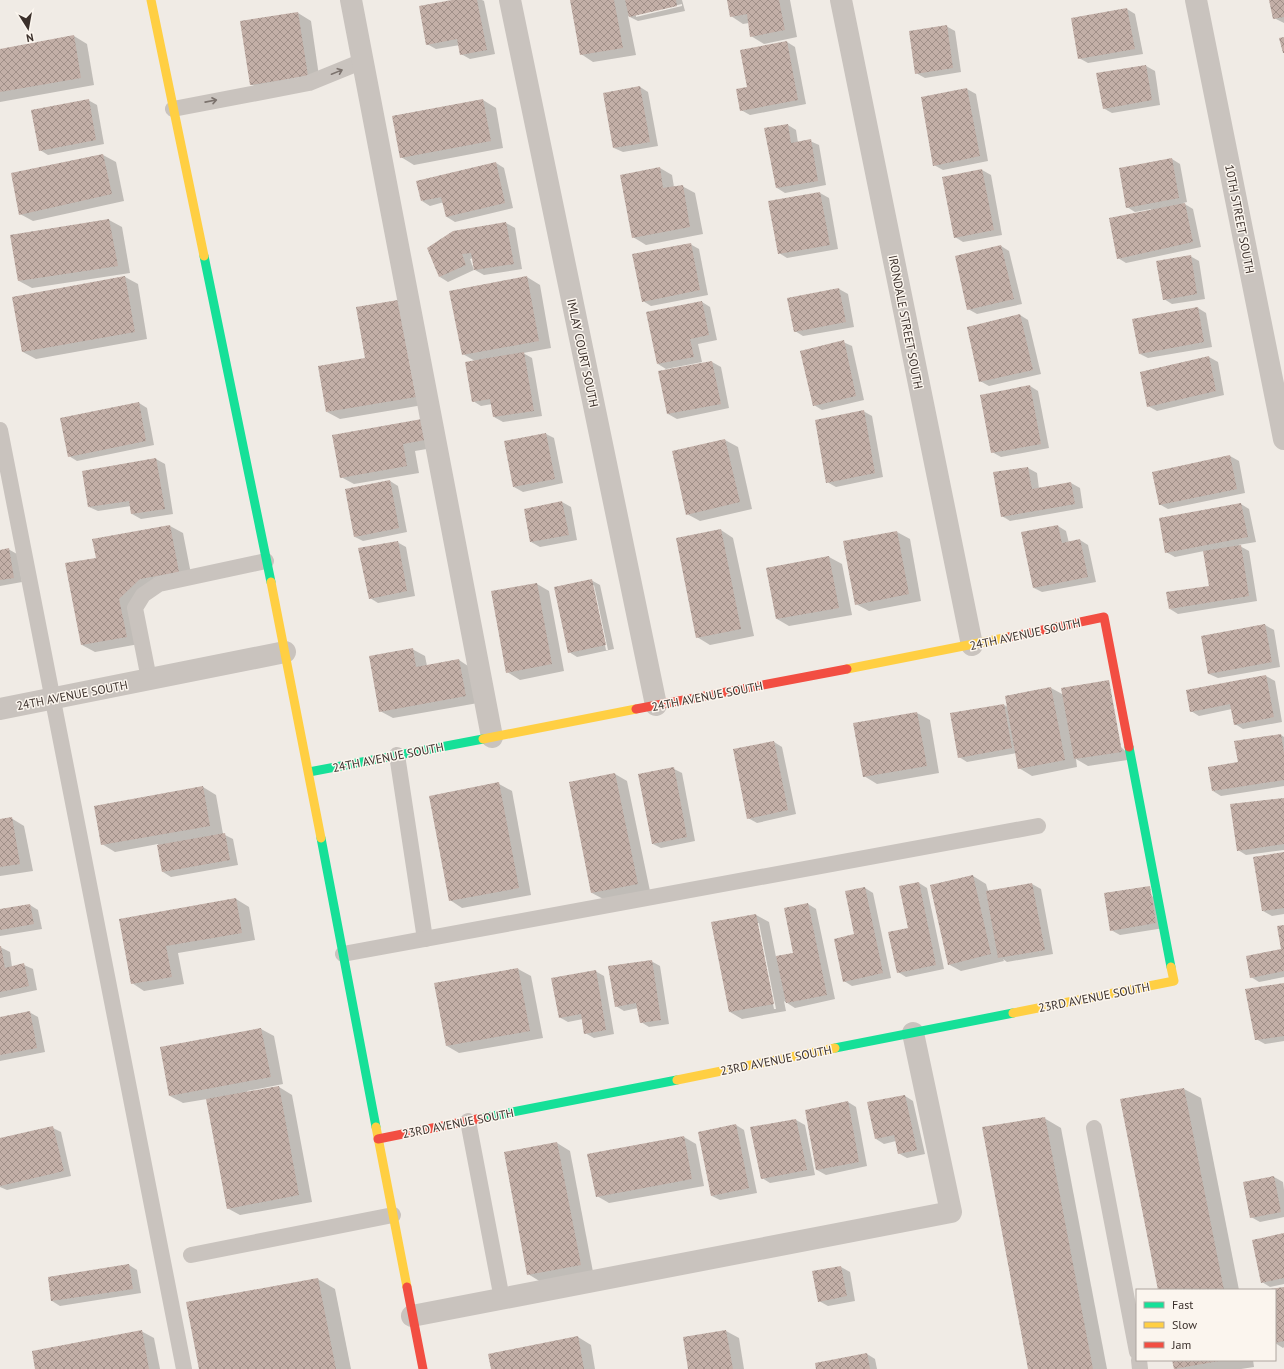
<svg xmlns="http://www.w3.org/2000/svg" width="1284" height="1369" font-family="'PT Sans',sans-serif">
	<defs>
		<pattern id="building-cross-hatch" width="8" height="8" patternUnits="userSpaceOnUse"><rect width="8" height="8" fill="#c3afa7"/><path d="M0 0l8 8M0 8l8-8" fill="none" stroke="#a08f88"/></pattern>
	</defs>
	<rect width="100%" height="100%" fill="#f0ebe5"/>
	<!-- shadow -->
	<g fill="#0003" fill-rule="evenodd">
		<polygon points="457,0 482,0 484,1 495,54 470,59 461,54 460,45 436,49 427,44"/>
		<path d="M571,0H682L685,11L638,21L628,16L636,55L593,62L581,54ZM682,4V6L636,17V15Z"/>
		<polygon points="728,0 790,0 797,37 764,44 751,36 749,23 743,24 731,16"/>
		<polygon points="1270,0 1284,0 1284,23 1274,18"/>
		<polygon points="1127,9 1135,14 1143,54 1088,63 1079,58"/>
		<polygon points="298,13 311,21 320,83 264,92 251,84"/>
		<polygon points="946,26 955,31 961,72 925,78 916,73"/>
		<polygon points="74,36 87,44 94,85 0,102 0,50"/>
		<polygon points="787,42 795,47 806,104 750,115 741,110 748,88"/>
		<polygon points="1146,66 1155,71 1160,105 1112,113 1103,108"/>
		<polygon points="640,87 648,92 658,146 623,152 614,148"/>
		<polygon points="967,89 976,94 988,161 943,170 934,165 922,98"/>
		<polygon points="88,100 97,105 104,144 48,155 40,150"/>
		<polygon points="483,100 496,108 503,148 414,165 401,157 393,116"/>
		<polygon points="788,125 796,130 798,143 810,141 819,145 826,185 785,193 777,188"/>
		<polygon points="103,155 116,162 124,201 33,221 20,214"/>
		<polygon points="1172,159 1180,164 1187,202 1183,203 1193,209 1201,247 1126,263 1118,258 1151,211 1151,209 1135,212 1127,207"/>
		<polygon points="496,163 504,168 513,208 455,222 447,217 444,202 430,206 422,201"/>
		<polygon points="660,168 672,175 674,187 682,186 695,193 703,234 646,245 633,237"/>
		<polygon points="982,170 991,175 1002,235 963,242 955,237 944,178"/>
		<polygon points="820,193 829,198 838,249 787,258 779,253 769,202"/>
		<polygon points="109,220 122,227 130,273 32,288 19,281 11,235"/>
		<polygon points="506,223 515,228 522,269 484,275 475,270 473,258 470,259 474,270 448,282 440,277 454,232"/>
		<polygon points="690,244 699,249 708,295 651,306 643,301"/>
		<polygon points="1001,246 1009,251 1022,304 977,314 968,309"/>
		<polygon points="1190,256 1199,261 1205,299 1172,304 1164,299"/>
		<polygon points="125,277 138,284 147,339 36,359 23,352"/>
		<polygon points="527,277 540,285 551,348 523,353 532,358 542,416 503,422 494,417 492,404 481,406 473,401 475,361 463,354"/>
		<polygon points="839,289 848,294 854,327 803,336 795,331 788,299"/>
		<polygon points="702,302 710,307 717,340 698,344 702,362 666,369 658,364"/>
		<polygon points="1198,308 1206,313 1212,347 1148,358 1140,354"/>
		<polygon points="1020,315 1028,320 1041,374 989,386 980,381"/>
		<polygon points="843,342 852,346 864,400 822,410 814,405"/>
		<polygon points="1209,357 1218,362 1224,395 1157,411 1148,406 1141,372"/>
		<polygon points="366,358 429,404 340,419 327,412"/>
		<polygon points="712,362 721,367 729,408 677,419 668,414 660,372"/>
		<polygon points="1030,386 1038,391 1049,448 1001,457 992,452"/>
		<polygon points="139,403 147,408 154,445 77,461 69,456"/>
		<polygon points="863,411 872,416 883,477 836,487 827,482"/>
		<polygon points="421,420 438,447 415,451 419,473 354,484 341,477"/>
		<polygon points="546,434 554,438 563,483 523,492 514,487"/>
		<polygon points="725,440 738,447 752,509 700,521 687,514"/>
		<polygon points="1230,456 1239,461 1245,493 1168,509 1159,504"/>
		<polygon points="156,459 165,464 173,514 141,519 132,514 131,506 98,511 89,507"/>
		<polygon points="1028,468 1037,473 1039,489 1071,483 1080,488 1083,508 1010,521 1002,516"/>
		<polygon points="390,481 398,486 407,532 363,541 355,537"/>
		<polygon points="562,502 571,507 577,540 540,547 531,542 525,510"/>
		<polygon points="1241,504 1249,509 1256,542 1238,545 1249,551 1257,601 1178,614 1170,609 1210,587 1204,551 1175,557 1166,552"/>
		<polygon points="170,526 183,533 192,579 153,586 132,606 139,644 95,652 82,645 97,559"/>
		<polygon points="1058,526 1066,531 1069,543 1080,540 1088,545 1096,582 1042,592 1034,588"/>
		<polygon points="721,530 733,538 754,636 710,645 697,637"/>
		<polygon points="897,532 910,539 921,601 869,611 856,604"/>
		<polygon points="397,542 406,547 415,596 378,603 370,598"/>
		<polygon points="8,549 17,554 22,582 0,586 0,551"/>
		<polygon points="829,557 842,564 852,615 789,626 777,619 767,568"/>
		<path d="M591,580L600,585L614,649L577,657L569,652ZM592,585H594L608,650H606Z"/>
		<polygon points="537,584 549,591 564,671 520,680 507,672"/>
		<polygon points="1265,625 1274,630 1280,667 1218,678 1209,674"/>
		<polygon points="412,649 425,656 427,666 459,660 471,668 478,703 393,718 380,711"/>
		<polygon points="1266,676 1275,681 1282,722 1243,729 1235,724 1232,709 1199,716 1191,711 1187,691"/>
		<polygon points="1051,688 1064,695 1134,759 1088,766 1076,759 1077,767 1032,776 1019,768 1017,753 967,762 959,757 1004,705 1008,707 1006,696"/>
		<polygon points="917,713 930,720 939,773 877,784 864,776"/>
		<polygon points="1281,735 1284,737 1284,786 1221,796 1213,791 1239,763"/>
		<polygon points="774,742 782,747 796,814 757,823 748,818"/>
		<polygon points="674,769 682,773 695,841 661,848 653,844"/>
		<polygon points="615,774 627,781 650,891 605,900 592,893 570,783"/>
		<polygon points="499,784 512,791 531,895 462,908 450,900"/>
		<polygon points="203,787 216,795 223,834 233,839 238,865 171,877 163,872 158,844 115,852 102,844"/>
		<polygon points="1284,799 1284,850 1246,855 1238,850"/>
		<polygon points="11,818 24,826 33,871 0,876 0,820"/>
		<polygon points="1284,853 1284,914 1272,916 1263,911"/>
		<polygon points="973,876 986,884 988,891 1032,884 1041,889 1053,954 1007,962 1003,959 1004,961 961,971 948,964"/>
		<polygon points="919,883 927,888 944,969 906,977 898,972 909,928"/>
		<polygon points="865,888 873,893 891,978 852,986 844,981"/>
		<polygon points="1158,892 1164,928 1120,935 1111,930"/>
		<polygon points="236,899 249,907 255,940 178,953 184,984 144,991 132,983 120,920"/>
		<path d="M808,904L816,909L835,999L795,1008L784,1001L786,1011L742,1019L730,1012L756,915L769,922L776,957L794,953ZM757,923H759L776,1009H774Z"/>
		<polygon points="30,905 38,910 42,929 0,936 0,910"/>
		<polygon points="1284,926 1284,977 1259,982 1251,977 1283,949"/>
		<polygon points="0,947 10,952 12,967 24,965 33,969 37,990 0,998"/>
		<polygon points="651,961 660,966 669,1024 649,1027 641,1022 638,1008 624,1011 616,1006"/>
		<polygon points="518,969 531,976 543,1038 459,1053 447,1046 435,984"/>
		<polygon points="595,971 604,976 614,1034 594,1038 585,1033 583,1019 568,1022 559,1017"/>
		<polygon points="1284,984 1284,1041 1265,1044 1256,1039"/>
		<polygon points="29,1012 38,1017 45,1052 0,1061 0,1018"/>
		<polygon points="261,1029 274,1036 283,1084 247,1091 247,1093 279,1087 292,1095 312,1202 240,1215 227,1208 207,1099 183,1103 170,1096 161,1048"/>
		<polygon points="1184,1089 1201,1098 1239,1290 1159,1290"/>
		<polygon points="905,1096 913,1101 925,1154 907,1158 898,1153 896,1141 884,1144 876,1139"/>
		<polygon points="848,1102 856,1107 867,1166 826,1175 817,1170"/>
		<polygon points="1044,1118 1061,1128 1107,1369 1029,1369"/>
		<polygon points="796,1120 805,1125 815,1175 770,1183 762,1178"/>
		<polygon points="736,1125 744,1130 757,1193 720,1200 712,1196"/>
		<polygon points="53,1128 61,1132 71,1176 7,1190 0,1187 0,1139"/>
		<polygon points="684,1137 696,1144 704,1186 609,1203 597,1196"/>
		<polygon points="557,1143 570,1151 593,1272 541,1282 528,1274"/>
		<polygon points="1274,1177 1283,1182 1284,1190 1284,1217 1260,1222 1251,1217"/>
		<polygon points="1284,1234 1284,1284 1270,1287 1262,1282"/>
		<polygon points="129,1265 137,1270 141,1293 60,1306 52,1301"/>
		<polygon points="841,1267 850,1272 855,1301 828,1306 819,1301 814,1272"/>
		<polygon points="318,1279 335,1289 351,1369 200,1369"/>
		<polygon points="1284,1288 1284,1347 1283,1348 1275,1343 1275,1290 1271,1290"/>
		<polygon points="141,1331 154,1338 160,1369 36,1369"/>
		<polygon points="726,1331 739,1338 744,1369 689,1369 684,1338"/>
		<polygon points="578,1337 591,1345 595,1369 492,1369"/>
		<polygon points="867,1354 875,1359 877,1369 817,1369"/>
		<polygon points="1173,1360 1253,1360 1254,1367 1241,1369 1176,1369"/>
	</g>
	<!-- building -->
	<g fill="url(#building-cross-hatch)">
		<polygon points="452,0 477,0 487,50 460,55 457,39 426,45 419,6"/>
		<polygon points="570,0 614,0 623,48 580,55"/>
		<polygon points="625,0 676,0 677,6 629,17"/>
		<polygon points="727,0 779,0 785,30 750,37 747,14 730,17"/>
		<polygon points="1269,0 1284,0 1284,17 1273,19"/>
		<polygon points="1127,8 1135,49 1078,59 1071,18"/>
		<polygon points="298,12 308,76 250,85 240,21"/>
		<polygon points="947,25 953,68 915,74 909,31"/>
		<polygon points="74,35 81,78 0,92 0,49"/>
		<polygon points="1284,37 1284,53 1283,53 1279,38"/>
		<polygon points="787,41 798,100 740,111 736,89 747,87 740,50"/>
		<polygon points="1146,65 1152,100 1103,109 1096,73"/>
		<polygon points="640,86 650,142 613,148 603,93"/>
		<polygon points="967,88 980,156 933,166 921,97"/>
		<polygon points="89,99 96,140 39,151 31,110"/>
		<polygon points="483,99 491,141 400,158 392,116"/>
		<polygon points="788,124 791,143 811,139 818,181 776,188 764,128"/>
		<polygon points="103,154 112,194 19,215 11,173"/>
		<polygon points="1172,158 1179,198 1126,208 1119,168"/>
		<polygon points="496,162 505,203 446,217 441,197 421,201 416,181"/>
		<polygon points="660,167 663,188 683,185 690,227 632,238 620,175"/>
		<polygon points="982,169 994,230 954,238 942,177"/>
		<polygon points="820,192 830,245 778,254 768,201"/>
		<polygon points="1185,203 1193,242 1117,259 1109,218"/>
		<polygon points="109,219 118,266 18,281 10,235"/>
		<polygon points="506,222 514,264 474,270 471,253 462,254 466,265 439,277 427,248 453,231"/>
		<polygon points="691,243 700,290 642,302 632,254"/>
		<polygon points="1001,245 1014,299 967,310 955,256"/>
		<polygon points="1191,255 1197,294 1163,300 1156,261"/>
		<polygon points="125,276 135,332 22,352 12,297"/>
		<polygon points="527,276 539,341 462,355 449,291"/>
		<polygon points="839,288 846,322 794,332 787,298"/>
		<polygon points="398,300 416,397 326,412 318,366 365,358 356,307"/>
		<polygon points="702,301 709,335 690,339 694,357 657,364 646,312"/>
		<polygon points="1198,307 1204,342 1139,354 1132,319"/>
		<polygon points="1020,314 1033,370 979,382 967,327"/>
		<polygon points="844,340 856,396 813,406 800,351"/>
		<polygon points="524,352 534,411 493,417 490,399 472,402 465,362"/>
		<polygon points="1209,356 1216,391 1147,407 1140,372"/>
		<polygon points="712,361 721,404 667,414 658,371"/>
		<polygon points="1030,385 1041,444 991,453 980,395"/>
		<polygon points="139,402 146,441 68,457 60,418"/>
		<polygon points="864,410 875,473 826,483 815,420"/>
		<polygon points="422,419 425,440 403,444 407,466 340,478 332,435"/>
		<polygon points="546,433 555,479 513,487 504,441"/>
		<polygon points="725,439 740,502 686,515 672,451"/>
		<polygon points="1230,455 1237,489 1159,505 1152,472"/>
		<polygon points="156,458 165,509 131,514 129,501 88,507 82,471"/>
		<polygon points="1028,467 1032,489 1071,482 1075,504 1001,517 993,472"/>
		<polygon points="390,480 399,528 354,537 345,489"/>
		<polygon points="562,501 569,535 530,542 524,509"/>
		<polygon points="1241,503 1248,537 1165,553 1159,518"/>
		<polygon points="170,525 179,572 140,579 119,599 127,637 81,645 65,563 96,558 92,539"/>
		<polygon points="1058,525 1062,543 1080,539 1088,577 1033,588 1021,532"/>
		<polygon points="721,529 741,629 696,638 676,538"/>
		<polygon points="897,531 909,594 855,605 843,541"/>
		<polygon points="398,541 407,591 369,599 358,548"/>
		<polygon points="1241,545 1249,596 1169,609 1166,592 1209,586 1203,551"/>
		<polygon points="9,548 14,578 0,580 0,550"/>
		<polygon points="829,556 839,608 776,619 766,568"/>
		<polygon points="592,579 606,645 568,653 554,587"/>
		<polygon points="537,583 552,664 506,673 491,591"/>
		<polygon points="1265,624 1272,662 1208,674 1201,636"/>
		<polygon points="413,648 416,667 459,659 466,696 379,712 369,656"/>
		<polygon points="1266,675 1274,717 1234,725 1230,704 1190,712 1186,690"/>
		<polygon points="1109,680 1122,752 1074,759 1061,688"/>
		<polygon points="1051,687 1065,760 1018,769 1005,696"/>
		<polygon points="1004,704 1012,748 958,758 950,713"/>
		<polygon points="917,712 927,766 863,777 853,723"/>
		<polygon points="1281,734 1284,753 1284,780 1212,791 1208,767 1238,762 1234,741"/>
		<polygon points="774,741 788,810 747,819 733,749"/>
		<polygon points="674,767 687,837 652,844 638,774"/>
		<polygon points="615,773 638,884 591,893 569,782"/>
		<polygon points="499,782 519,888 449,901 429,796"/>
		<polygon points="203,786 210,826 101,845 94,806"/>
		<polygon points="1284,798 1284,844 1237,851 1230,804"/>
		<polygon points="12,817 20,864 0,867 0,819"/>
		<polygon points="225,833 230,860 162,872 157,845"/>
		<polygon points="1284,852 1284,908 1262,911 1253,857"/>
		<polygon points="973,875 991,954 948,965 930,885"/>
		<polygon points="919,882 936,965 897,973 888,932 908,928 899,886"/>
		<polygon points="1032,883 1045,950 998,958 986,891"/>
		<polygon points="1150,886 1156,923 1110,931 1104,893"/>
		<polygon points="865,887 883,973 843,982 834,939 854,934 845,891"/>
		<polygon points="236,898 242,933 166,946 172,977 131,984 119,919"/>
		<polygon points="808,903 827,995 786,1003 776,956 793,953 784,908"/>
		<polygon points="30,904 34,924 0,930 0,909"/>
		<polygon points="756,914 774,1004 729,1012 711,922"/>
		<polygon points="1284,925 1284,971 1250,978 1246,956 1281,949 1277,926"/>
		<polygon points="0,946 1,946 5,968 24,963 29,986 0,992"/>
		<polygon points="652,960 661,1020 640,1023 636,1003 615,1007 608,966"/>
		<polygon points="518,968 530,1031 446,1046 434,983"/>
		<polygon points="596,970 606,1030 584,1034 581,1014 559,1018 551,978"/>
		<polygon points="1284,983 1284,1036 1255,1040 1245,989"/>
		<polygon points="30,1011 37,1048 0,1055 0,1017"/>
		<polygon points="261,1028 271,1077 169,1096 160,1047"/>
		<polygon points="279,1086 299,1195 227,1209 206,1099"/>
		<polygon points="1184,1088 1224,1290 1158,1290 1120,1099"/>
		<polygon points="905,1095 917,1150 898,1154 894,1135 875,1139 867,1102"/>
		<polygon points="848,1101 859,1162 816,1170 805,1110"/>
		<polygon points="1045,1117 1093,1369 1028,1369 982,1127"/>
		<polygon points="796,1119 807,1170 761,1179 750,1127"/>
		<polygon points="736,1124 749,1188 711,1196 698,1132"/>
		<polygon points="53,1126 64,1171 0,1186 0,1138"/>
		<polygon points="684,1136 692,1179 596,1197 587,1154"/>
		<polygon points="557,1142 581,1265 527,1275 504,1152"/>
		<polygon points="1274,1176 1281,1212 1250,1218 1243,1182"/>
		<polygon points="1284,1233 1284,1278 1261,1283 1252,1240"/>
		<polygon points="129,1264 133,1289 51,1301 48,1277"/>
		<polygon points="841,1266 847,1296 818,1302 812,1271"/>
		<polygon points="318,1278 336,1369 199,1369 186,1302"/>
		<polygon points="1284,1287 1284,1341 1275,1343 1275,1290 1270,1289"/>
		<polygon points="142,1330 149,1369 35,1369 32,1351"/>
		<polygon points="726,1330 733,1369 688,1369 683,1337"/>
		<polygon points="578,1336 584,1369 491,1369 488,1354"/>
		<polygon points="867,1353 870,1369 816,1369 815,1363"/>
		<polygon points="1172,1360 1218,1360 1219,1361 1174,1369"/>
	</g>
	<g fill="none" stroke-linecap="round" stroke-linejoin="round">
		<!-- lane -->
		<g stroke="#c9c3be" stroke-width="16">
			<polyline points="173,109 309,83 363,61"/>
			<polyline points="0,430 184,1369"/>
			<polyline points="149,679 135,608 143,595 159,584 266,561"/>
			<polyline points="397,755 425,939"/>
			<polyline points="343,954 1038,826"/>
			<polyline points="468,1121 502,1299"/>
			<polyline points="1094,1128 1137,1352"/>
			<polyline points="191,1255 393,1215"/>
			<polyline points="1139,1360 1140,1369"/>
		</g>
		<!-- street -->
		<g stroke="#c9c3be" stroke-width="22">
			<polyline points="351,0 492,737"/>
			<polyline points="510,0 656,705"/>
			<polyline points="841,0 972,645"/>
			<polyline points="1196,0 1284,439"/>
			<polyline points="0,709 285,652"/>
			<polyline points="412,1316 951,1212 913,1033"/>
		</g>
		<!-- fast -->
		<g stroke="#16e098" stroke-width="9">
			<polyline points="204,256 271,582"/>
			<polyline points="1129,747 1171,967"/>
			<polyline points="309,772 483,739"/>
			<polyline points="321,838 376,1127"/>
			<polyline points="835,1048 1013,1013"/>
			<polyline points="482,1118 677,1080"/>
		</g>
		<!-- slow -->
		<g stroke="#ffcf43" stroke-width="9">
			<polyline points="151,0 204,256"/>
			<polyline points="271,582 321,838"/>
			<polyline points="847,669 1009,637"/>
			<polyline points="483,739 636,709"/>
			<polyline points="1013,1013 1174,981 1171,967"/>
			<polyline points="677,1080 835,1048"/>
			<polyline points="376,1127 407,1287"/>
		</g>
		<!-- jam -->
		<g stroke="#f24e42" stroke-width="9">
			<polyline points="1009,637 1104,617 1129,747"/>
			<polyline points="636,709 847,669"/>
			<polyline points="378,1139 482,1118"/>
			<polyline points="407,1287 423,1369"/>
		</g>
	</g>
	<!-- one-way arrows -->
	<defs><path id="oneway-shaft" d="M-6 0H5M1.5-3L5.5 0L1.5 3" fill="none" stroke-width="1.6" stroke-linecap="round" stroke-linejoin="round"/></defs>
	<g stroke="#7b726d">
		<use href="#oneway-shaft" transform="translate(337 72) rotate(-22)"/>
		<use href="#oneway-shaft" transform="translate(211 101) rotate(-11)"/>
	</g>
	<g text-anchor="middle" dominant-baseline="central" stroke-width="3" stroke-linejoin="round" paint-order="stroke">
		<!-- street labels -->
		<g font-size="12" fill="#3b302b" stroke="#fbf5ee">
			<text transform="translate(1240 219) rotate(79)">10TH STREET SOUTH</text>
			<text transform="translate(906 322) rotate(79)">IRONDALE STREET SOUTH</text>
			<text transform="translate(583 353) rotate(78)">IMLAY COURT SOUTH</text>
			<text transform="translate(1025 634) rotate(-12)">24TH AVENUE SOUTH</text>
			<text transform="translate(72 695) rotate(-11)">24TH AVENUE SOUTH</text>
			<text transform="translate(707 696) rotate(-11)">24TH AVENUE SOUTH</text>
			<text transform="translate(388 757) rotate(-11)">24TH AVENUE SOUTH</text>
			<text transform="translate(1094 997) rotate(-11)">23RD AVENUE SOUTH</text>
			<text transform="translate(776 1060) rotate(-11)">23RD AVENUE SOUTH</text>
			<text transform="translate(458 1123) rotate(-11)">23RD AVENUE SOUTH</text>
		</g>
	</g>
	<!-- legend -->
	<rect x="1136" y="1289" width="140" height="72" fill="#fbf5ee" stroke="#aea6a0"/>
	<rect x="1144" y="1302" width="20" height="6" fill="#16e098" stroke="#aea6a0"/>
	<text x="1172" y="1309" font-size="12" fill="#3b302b">Fast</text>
	<rect x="1144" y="1322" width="20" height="6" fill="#ffcf43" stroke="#aea6a0"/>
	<text x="1172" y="1329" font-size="12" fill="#3b302b">Slow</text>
	<rect x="1144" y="1342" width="20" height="6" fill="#f24e42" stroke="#aea6a0"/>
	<text x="1172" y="1349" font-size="12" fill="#3b302b">Jam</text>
	<!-- north arrow -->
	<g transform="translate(28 28) rotate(169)" stroke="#fbf5ee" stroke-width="3" paint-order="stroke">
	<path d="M0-3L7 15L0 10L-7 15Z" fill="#3b302b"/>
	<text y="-6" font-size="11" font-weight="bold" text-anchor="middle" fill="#3b302b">N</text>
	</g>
</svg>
